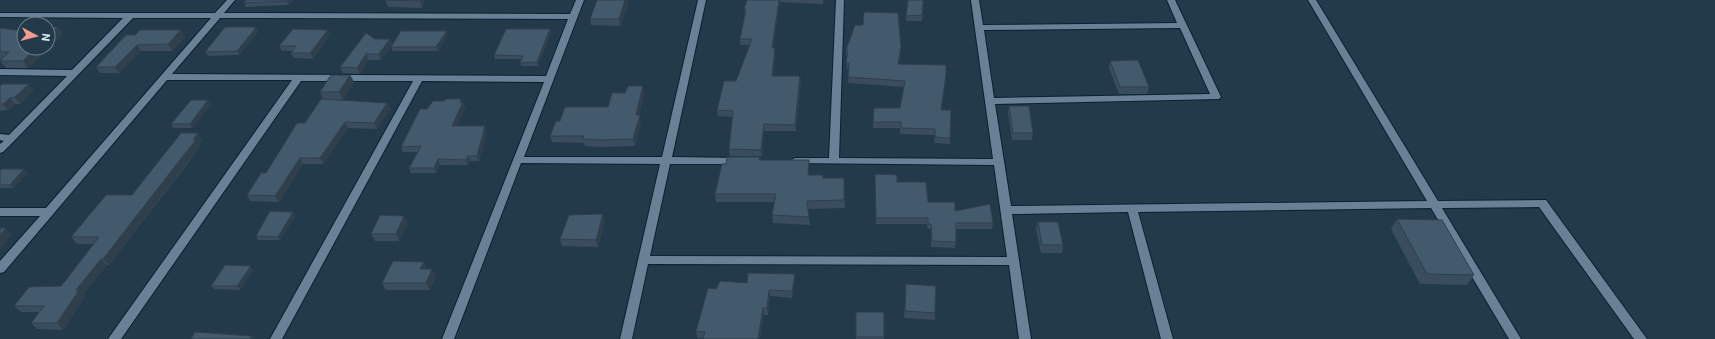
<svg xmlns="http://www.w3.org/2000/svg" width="1715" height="339" font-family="Roboto,sans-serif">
	<rect width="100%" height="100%" fill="#233a4b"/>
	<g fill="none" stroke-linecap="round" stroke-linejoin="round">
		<defs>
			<path id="minor" d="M227,0H235L224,13L570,14L576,0H584L524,157H662L698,0H706L672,157L739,158L744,161L739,164H670L650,256L1007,257L994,165L791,163L790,161L795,158H829L836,0H844L839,158L993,159L971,0H979L983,25L1177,23L1167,0H1175L1221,97L1219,99L995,104L1011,206L1427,201L1308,0H1316L1438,201L1546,200L1647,339H1634L1539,207L1442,208L1521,339H1509L1431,208L1138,212L1173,339H1161L1128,212L1012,214L1031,339H1019L1009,265L648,264L632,339H620L660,164L521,163L454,339H442L544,82L422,81L282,339H270L413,81H301L121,339H108L292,80H167L4,272L0,273V261L40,216H0V208H46L211,18H133L15,140L3,152L0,153V144L4,141L0,140V134L9,135L67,76L0,75V69L72,70L123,18L0,17V13H215ZM220,18L568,19L546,76L172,74ZM1180,28L1210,94L994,98L984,30Z"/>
		</defs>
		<!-- minor casing -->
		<use href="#minor" stroke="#0b2031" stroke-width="2"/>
		<!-- minor -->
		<use href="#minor" fill="#688195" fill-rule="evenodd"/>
	</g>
	<!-- wall -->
	<g fill="#3a4d5e">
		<polygon points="294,0 288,5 246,7 244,3"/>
		<polygon points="385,0 425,0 422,8 388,7"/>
		<polygon points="747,0 823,0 823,4 780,2 773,48 775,48 775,55 773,76 800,76 801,82 796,131 764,131 762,156 730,156 729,149 733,117 718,116 717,110 736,81 750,45 740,45 740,39 745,14 744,9"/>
		<polygon points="924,0 922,21 906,21 906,16"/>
		<polygon points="629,2 620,26 591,25 590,19"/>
		<polygon points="58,27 63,34 28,68 6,68 0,61 2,59 0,59 0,28 24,48"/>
		<polygon points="256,27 258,32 239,55 208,56 205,52"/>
		<polygon points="328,30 330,35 313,59 294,58 291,53 292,51 282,51 279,46"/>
		<polygon points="551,33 538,66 521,66 520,63 521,59 495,59 494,55"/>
		<polygon points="126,35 185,37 172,51 141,51 119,73 100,73 96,67"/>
		<polygon points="448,35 438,51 393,51 391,47"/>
		<polygon points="375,39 390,39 392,45 381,60 368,60 360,74 343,73 340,67"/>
		<polygon points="901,47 901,53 899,64 946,80 941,110 950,138 950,144 934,143 935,135 900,134 900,128 873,128 874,108 900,108 904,87 848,83 849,69 847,69 847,56 846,56 846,50"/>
		<polygon points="1110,61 1149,87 1147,94 1119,94 1109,68"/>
		<polygon points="350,75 354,82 343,100 329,99 387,103 390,109 377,129 348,128 323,164 303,164 279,202 250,201 247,195 266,173 323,99 320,92"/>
		<polygon points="0,86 34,90 20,104 15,104 8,110 0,111"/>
		<polygon points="625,93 644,93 639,115 641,122 635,146 600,147 585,146 584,143 552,142 550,136 560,121 608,107"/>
		<polygon points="461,99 465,108 457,126 487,132 479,161 470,161 468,165 440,165 436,173 411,173 409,168 418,152 403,152 401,147 427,109 444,101"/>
		<polygon points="211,104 192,128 173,128 171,124"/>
		<polygon points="1009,106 1033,133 1032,140 1012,140 1008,113"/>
		<polygon points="202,139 199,144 200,146 188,163 109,265 107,265 83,294 85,296 63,330 37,329 31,323 39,312 21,312 14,306 61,286 69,276 94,244 77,244 71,237 132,195"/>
		<polygon points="760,160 809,168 809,175 823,178 844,178 845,208 808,209 810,225 773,223 772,215 774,202 716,202 715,194 726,164"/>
		<polygon points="0,171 27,173 14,188 0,188"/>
		<polygon points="875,180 897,182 928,202 993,223 992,229 956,229 956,242 955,248 931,247 931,229 928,229 927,224 876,224"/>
		<polygon points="293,212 295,216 280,240 258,240 256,236"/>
		<polygon points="1397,219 1474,275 1467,285 1420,284 1391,229"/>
		<polygon points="605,221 598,247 562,246 560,239"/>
		<polygon points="1038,222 1063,245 1062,253 1041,253 1036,229"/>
		<polygon points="408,223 399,241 375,241 371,234"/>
		<polygon points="424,262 427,269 436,276 430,290 386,290 382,283"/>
		<polygon points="253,270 240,290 214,289 211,286"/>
		<polygon points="795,274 795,281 792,298 770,296 768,315 764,315 760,339 703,339 703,338 697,338 696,331 716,289"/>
		<polygon points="906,284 935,313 935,320 904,318"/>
		<rect x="856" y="312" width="28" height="27"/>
	</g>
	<!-- shaded-wall -->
	<g fill="#2f3f4c">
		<polygon points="288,0 294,0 288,5 287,1"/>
		<polygon points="420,0 425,0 422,8 420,1"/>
		<polygon points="625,0 628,0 629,2 620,26 619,19"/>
		<polygon points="779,0 780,0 780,2 772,55 772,48"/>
		<polygon points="58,27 63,34 28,68 23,61 36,48 48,48 48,36"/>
		<polygon points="256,27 258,32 239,55 237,51 254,28"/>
		<polygon points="550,29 551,33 538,66 537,62"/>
		<polygon points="181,30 185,37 172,51 168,44"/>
		<polygon points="328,30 330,35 313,59 310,53"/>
		<polygon points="447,31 448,35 438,51 436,47"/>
		<polygon points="390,39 392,45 381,60 379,54"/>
		<polygon points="137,45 141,51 119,73 115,67"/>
		<polygon points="901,47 901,53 898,70 898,64"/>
		<polygon points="775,48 775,55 772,82 772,76"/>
		<polygon points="366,54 368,60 360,74 357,68"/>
		<polygon points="350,75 354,82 343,100 339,92"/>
		<polygon points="800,76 801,82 796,131 795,125"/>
		<polygon points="29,84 34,90 20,104 15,97"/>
		<polygon points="643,86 644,93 637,122 636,115"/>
		<polygon points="10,98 15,104 8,110 3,104"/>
		<polygon points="461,99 465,108 454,132 452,126"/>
		<polygon points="208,100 211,104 192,128 190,124"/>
		<polygon points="387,103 390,109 377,129 374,123"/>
		<polygon points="640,115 641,122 635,146 633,139"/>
		<polygon points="345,122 348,128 323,164 320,158"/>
		<polygon points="764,124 764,131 762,156 761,150"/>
		<polygon points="485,126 487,132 479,161 477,156"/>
		<polygon points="198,133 202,139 199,144 200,146 109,265 103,259"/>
		<polygon points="468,156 470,161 468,165 466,160"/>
		<polygon points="300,158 303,164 279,202 275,196"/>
		<polygon points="438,159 440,165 436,173 434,168"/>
		<polygon points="809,160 809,168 808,183 808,175"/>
		<polygon points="24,169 27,173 14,188 10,185"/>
		<polygon points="293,212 295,216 280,240 278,237"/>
		<polygon points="603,214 605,221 598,247 596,240"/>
		<polygon points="404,216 408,223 399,241 396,234"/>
		<polygon points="6,228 12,235 0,250 0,235"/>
		<polygon points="101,259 107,265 83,294 85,296 63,330 57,323 76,290"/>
		<polygon points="424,262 427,269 424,277 420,269"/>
		<polygon points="251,266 253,270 240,290 237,286"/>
		<polygon points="432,269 436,276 430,290 426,283"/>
		<polygon points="795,274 795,281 792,298 792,291"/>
		<polygon points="769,290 770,296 768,315 767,308"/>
		<polygon points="763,308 764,315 760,339 758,339"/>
		<polygon points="252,336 254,339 250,339"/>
	</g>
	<!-- building -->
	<g fill="#435a6d" stroke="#2f3f4c">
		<polygon points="246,0 288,0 287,1 244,3"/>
		<polygon points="385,0 420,0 420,1"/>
		<polygon points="597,0 625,0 619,19 590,19"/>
		<polygon points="747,0 779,0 772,48 775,48 772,76 800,76 795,125 764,124 761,150 729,149 733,111 717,110 724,81 736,81 752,39 740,39 746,9 744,9"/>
		<polygon points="908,0 923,0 922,15 906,16"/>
		<polygon points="864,12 898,13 901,47 898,64 946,65 946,74 941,110 951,110 950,138 935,137 935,129 901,128 901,122 873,122 874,108 900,108 905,81 848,77 849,63 846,63 848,50 846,50 855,25 863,25"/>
		<polygon points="48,27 58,27 48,36"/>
		<polygon points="225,27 256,27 254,28 256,28 237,51 205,52"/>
		<polygon points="0,28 24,31 24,48 36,48 23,61 0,61 9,52 0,52"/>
		<polygon points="293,29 328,30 310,53 291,53 296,46 279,46"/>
		<polygon points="506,29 550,29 537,62 520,63 523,56 494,55"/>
		<polygon points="140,30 181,30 168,44 137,45 115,67 96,67 126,35 135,35"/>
		<polygon points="401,31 447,31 436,47 391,47"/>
		<polygon points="366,33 375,39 390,39 379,54 366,54 357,68 340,67"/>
		<polygon points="1138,60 1149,87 1120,87 1110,61"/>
		<polygon points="331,75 350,75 339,92 320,92"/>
		<polygon points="2,84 29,84 15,97 10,98 3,104 0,104 0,86"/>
		<polygon points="628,86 643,86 636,115 640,115 633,139 599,140 583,139 584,136 550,136 556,121 560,121 565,107 608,107 612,93 625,93"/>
		<polygon points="321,99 387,103 374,123 345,122 320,158 300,158 275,196 247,195 261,173 266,173 297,123 305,123"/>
		<polygon points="446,99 461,99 460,103 463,102 452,126 485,126 477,156 468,156 466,160 438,159 434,168 409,168 421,146 401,147 420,109 427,109 433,101 444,101"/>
		<polygon points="191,100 208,100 190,124 171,124"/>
		<polygon points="1009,106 1029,106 1033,133 1013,133"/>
		<polygon points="181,133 198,133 193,140 196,140 183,156 103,259 101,259 76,290 79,290 57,323 31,323 44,306 14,306 29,287 61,286 69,276 99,237 71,237 106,195 132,195"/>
		<polygon points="727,157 760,157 759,160 809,160 808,175 823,175 823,178 844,178 844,200 807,201 809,217 772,215 776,194 715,194 722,164 726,164"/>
		<polygon points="2,169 24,169 10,185 0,185 0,171"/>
		<polygon points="875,174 897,175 897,182 926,182 928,202 955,202 955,211 990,204 993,223 956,223 956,242 932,241 931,224 928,224 928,218 876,218"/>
		<polygon points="270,211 293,212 278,237 256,236"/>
		<polygon points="603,214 596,240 560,239 569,215"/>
		<polygon points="380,215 404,216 396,234 371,234"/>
		<polygon points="1397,219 1442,220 1474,275 1427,274"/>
		<polygon points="1038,222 1058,222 1063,245 1042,245"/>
		<polygon points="0,228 6,228 0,235"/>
		<polygon points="393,261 424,262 420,269 432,269 426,283 382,283"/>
		<polygon points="225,265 251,266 237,286 211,286"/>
		<polygon points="748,273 795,274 792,291 769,290 767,308 763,308 758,339 703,339 705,332 696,331 708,288 716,289 720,281 747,283"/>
		<polygon points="906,284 936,286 935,313 905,311"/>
		<rect x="856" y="312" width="28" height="25"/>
		<polygon points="195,332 252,336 250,339 191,339"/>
	</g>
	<!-- north arrow -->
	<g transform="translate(36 36) rotate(97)"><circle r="19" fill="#233a4b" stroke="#6e8190"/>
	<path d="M0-3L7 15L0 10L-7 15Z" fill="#f49d8c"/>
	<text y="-6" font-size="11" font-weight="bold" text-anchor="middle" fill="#dfecf8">N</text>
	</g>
</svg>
